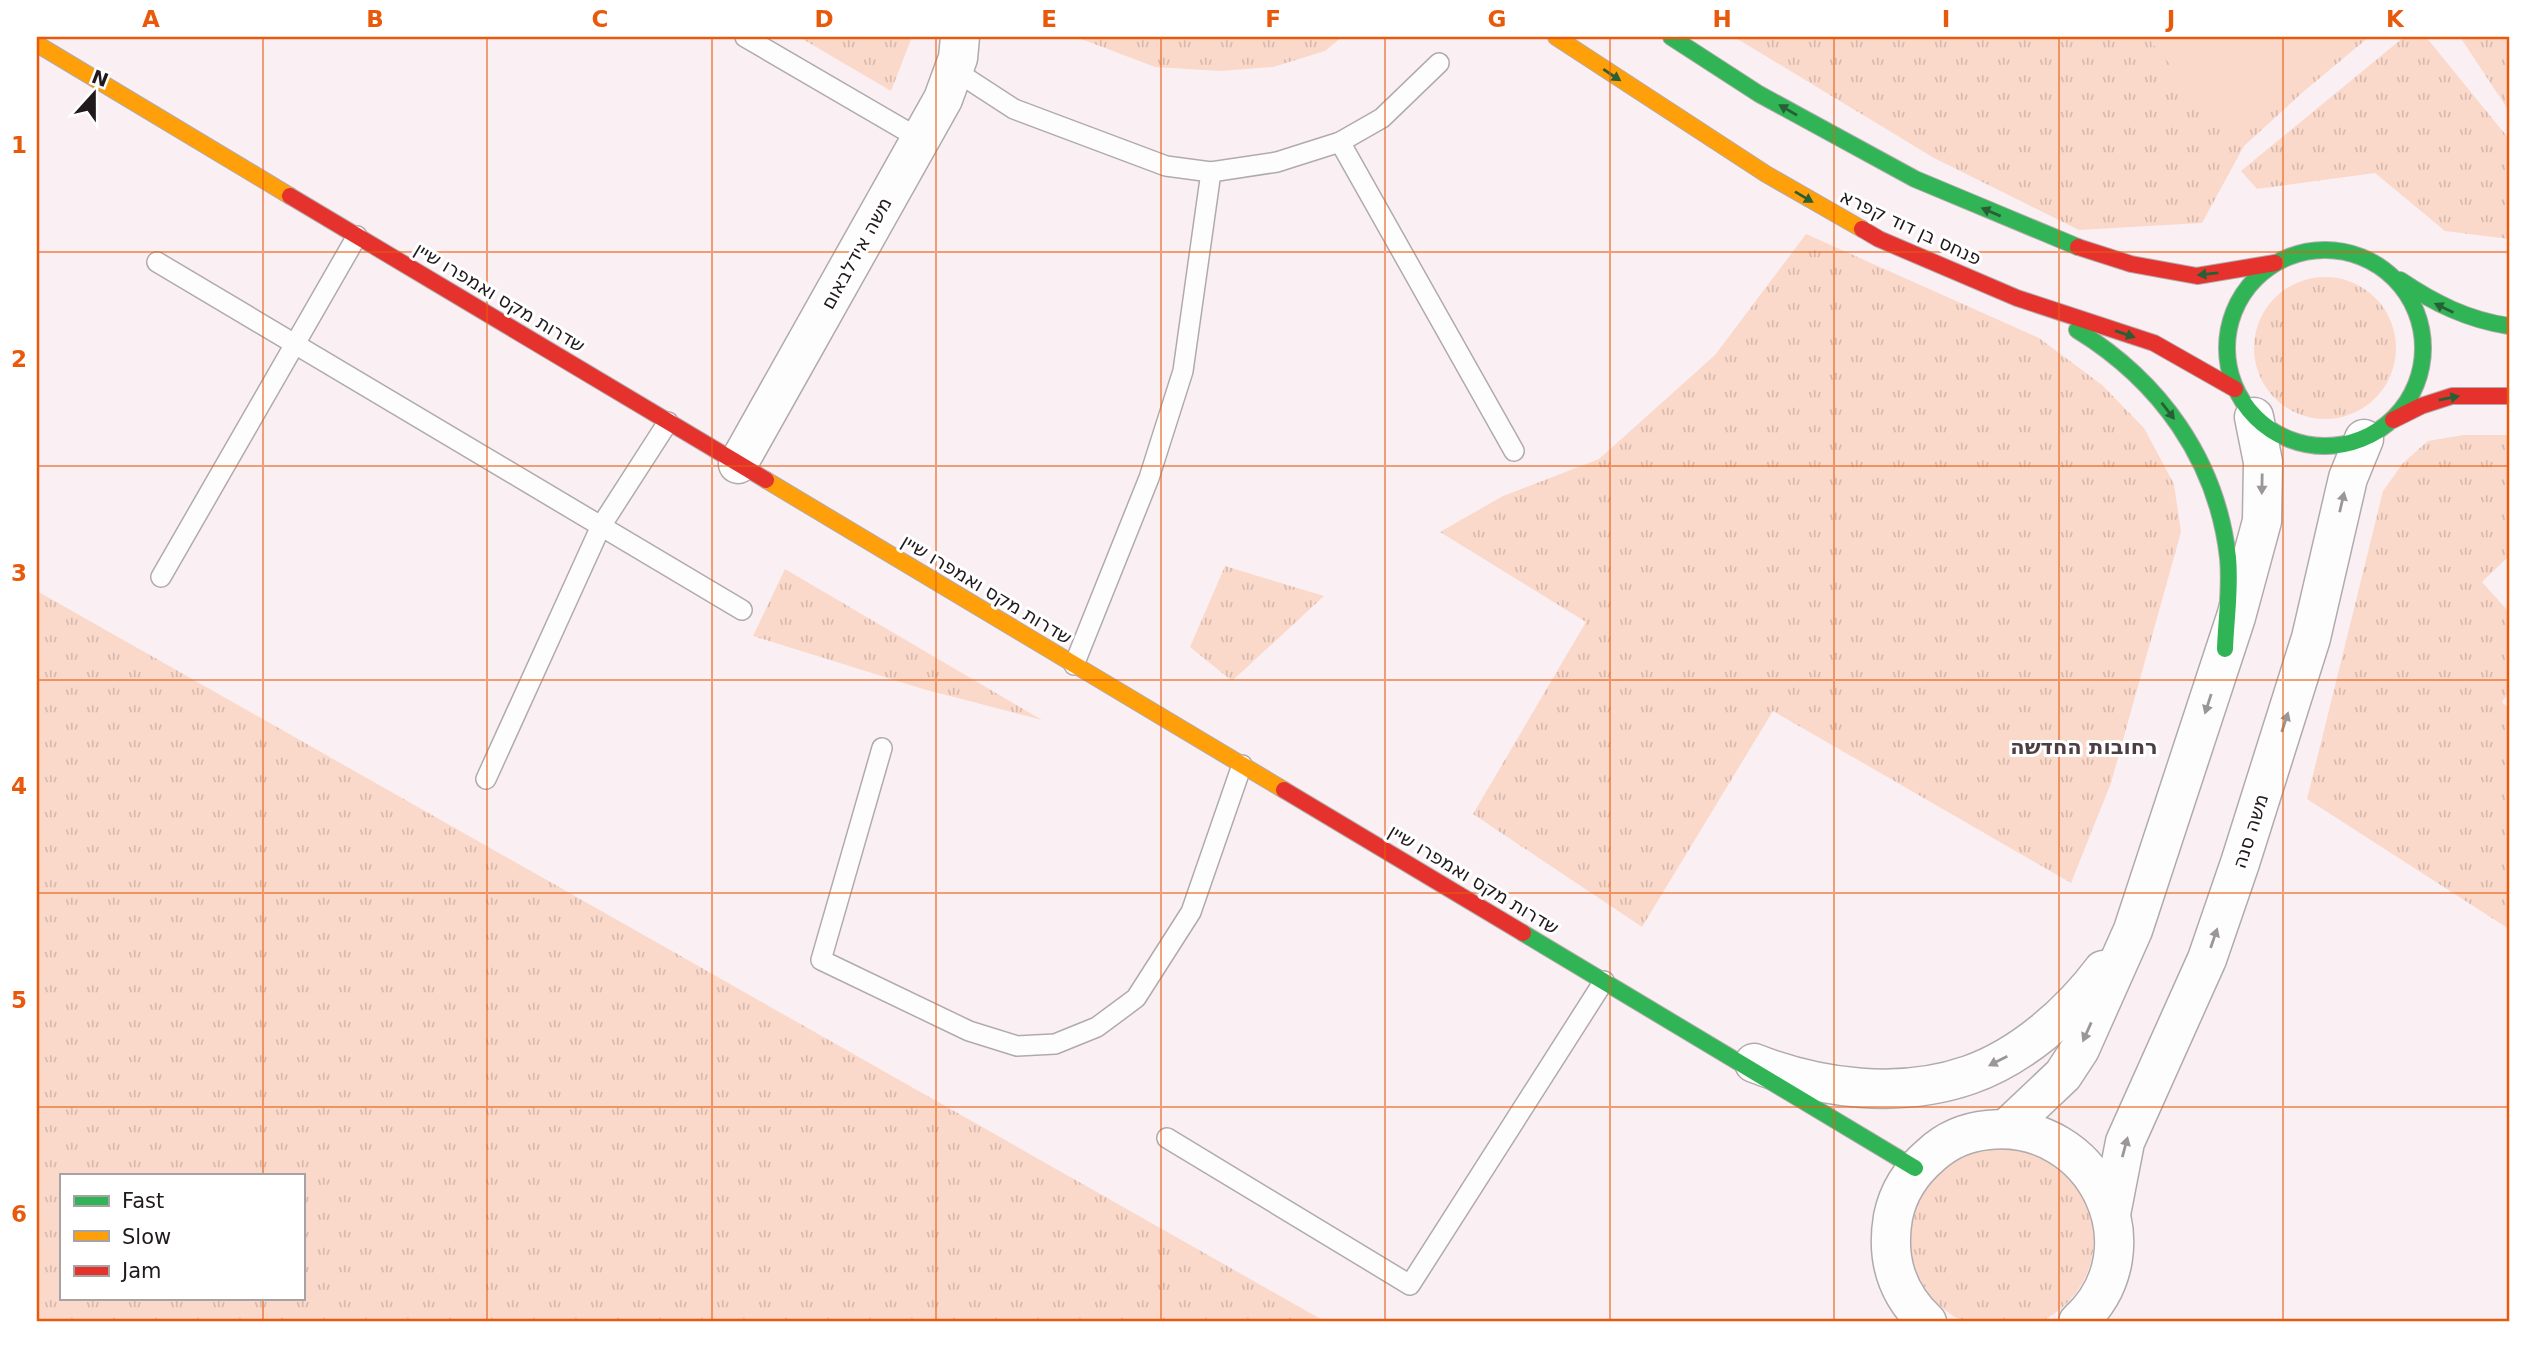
<svg xmlns="http://www.w3.org/2000/svg" width="2546" height="1359" font-family="'DejaVu Sans','Noto Sans Hebrew',sans-serif">
	<defs>
		<pattern id="grass-tufts" width="24" height="20" patternUnits="userSpaceOnUse" patternTransform="scale(1.75)"><rect width="24" height="20" fill="#fbd9ca"/><path d="M3 7l-1-3M5 7V3M7 7l1-3M15 17l-1-3M17 17v-4M19 17l1-3" fill="none" stroke="#d7baad"/></pattern>
	</defs>
	<rect width="100%" height="100%" fill="#faf0f3"/>
	<!-- grass -->
	<g fill="url(#grass-tufts)" fill-rule="evenodd">
		<polygon points="799,37 912,37 891,91"/>
		<polygon points="1076,37 1342,37 1325,51 1273,67 1220,71 1155,67"/>
		<polygon points="1734,37 2369,37 2303,92 2244,146 2202,223 2079,230 1934,158"/>
		<polygon points="2404,37 2426,37 2509,139 2509,239 2445,231 2375,173 2257,189 2241,171"/>
		<polygon points="2460,37 2509,37 2509,111"/>
		<polygon points="1806,234 2039,338 2102,385 2144,428 2174,484 2181,532 2111,783 2071,883 1773,711 1642,927 1473,814 1586,622 1440,532 1503,496 1599,459 1715,355"/>
		<circle cx="2325" cy="348" r="71"/>
		<polygon points="2463,435 2509,435 2509,556 2482,582 2509,612 2509,692 2502,702 2509,709 2509,929 2307,799 2383,491 2403,463 2428,441"/>
		<polygon points="1225,566 1324,596 1232,681 1190,647"/>
		<polygon points="785,569 1042,720 923,689 753,636"/>
		<path d="M37,591L1326,1322H37ZM61,1175H303V1298H61Z"/>
		<circle cx="2002" cy="1238" r="92"/>
	</g>
	<!-- garden -->
	<polygon fill="#fbd9ca" points="2147,37 2349,37 2229,135"/>
	<g fill="none" stroke-linecap="round" stroke-linejoin="round">
		<defs>
			<g id="lane">
				<polyline points="745,37 920,139"/>
				<polyline points="954,70 1014,109 1166,166 1211,172 1277,162 1340,142 1382,118 1439,63"/>
				<polyline points="1340,142 1514,451"/>
				<polyline points="157,262 742,610"/>
				<polyline points="161,577 357,236"/>
				<polyline points="1074,665 1149,478 1183,371 1211,172"/>
				<polyline points="882,748 821,960 969,1031 1017,1046 1055,1044 1097,1027 1136,998 1191,912 1242,765"/>
				<polyline points="486,779 601,526 668,422"/>
				<polyline points="1167,1138 1410,1285 1604,981"/>
			</g>
			<g id="street">
				<polyline points="738,464 943,99 958,58 960,37"/>
				<path d="M1754,1063C1820,1089 1900,1099 1969,1075C2021,1057 2070,1014 2103,970"/>
				<polyline points="2007,1128 2063,1075 2080,1049 2133,930 2236,617 2262,521 2263,462 2254,417"/>
				<polyline points="2111,1214 2125,1142 2207,959 2240,863 2311,638 2348,478 2364,439"/>
				<path d="M1927,1322C1896,1293 1886,1258 1893,1217C1898,1192 1912,1171 1931,1155C1947,1140 1967,1132 1988,1130C2095,1119 2158,1249 2078,1322"/>
			</g>
			<g id="fast">
				<polyline points="1671,37 1759,94 1915,179 2078,247"/>
				<circle cx="2325" cy="348" r="98"/>
				<path d="M2400,280C2434,303 2468,320 2509,326"/>
				<path d="M2077,330C2160,381 2217,460 2228,558C2231,588 2226,619 2225,649"/>
				<polyline points="1523,933 1915,1168"/>
			</g>
			<g id="slow">
				<polyline points="1556,37 1766,174 1862,229"/>
				<polyline points="37,44 290,196"/>
				<polyline points="766,480 1284,790"/>
			</g>
			<g id="jam">
				<polyline points="290,196 766,480"/>
				<polyline points="1862,229 1879,239 2017,298 2154,343 2235,389"/>
				<polyline points="2078,247 2131,264 2197,276 2275,263"/>
				<polyline points="2393,420 2421,406 2452,396 2509,396"/>
				<polyline points="1284,790 1523,933"/>
			</g>
		</defs>
		<!-- lane casing -->
		<use href="#lane" stroke="#b1aaac" stroke-width="22"/>
		<!-- street casing -->
		<use href="#street" stroke="#b1aaac" stroke-width="41"/>
		<!-- fast casing -->
		<use href="#fast" stroke="#b1aaac" stroke-width="18"/>
		<!-- slow casing -->
		<use href="#slow" stroke="#b1aaac" stroke-width="18"/>
		<!-- jam casing -->
		<use href="#jam" stroke="#b1aaac" stroke-width="18"/>
		<!-- lane -->
		<use href="#lane" stroke="#fefdfd" stroke-width="19"/>
		<!-- street -->
		<use href="#street" stroke="#fefdfd" stroke-width="38"/>
		<!-- fast -->
		<use href="#fast" stroke="#30b455" stroke-width="16"/>
		<!-- slow -->
		<use href="#slow" stroke="#ff9f0a" stroke-width="16"/>
		<!-- jam -->
		<use href="#jam" stroke="#e5322d" stroke-width="16"/>
	</g>
	<!-- one-way arrows -->
	<defs><path id="oneway-solid" d="M-6-.8H1V-3.2L6.5 0L1 3.2V.8H-6Z" transform="scale(1.75)"/></defs>
	<g fill="#285f36">
		<use href="#oneway-solid" transform="translate(1612 75) rotate(34)"/>
		<use href="#oneway-solid" transform="translate(1788 110) rotate(-150)"/>
		<use href="#oneway-solid" transform="translate(1804 197) rotate(31)"/>
		<use href="#oneway-solid" transform="translate(1991 212) rotate(-157)"/>
		<use href="#oneway-solid" transform="translate(2208 274) rotate(174)"/>
		<use href="#oneway-solid" transform="translate(2444 308) rotate(-154)"/>
		<use href="#oneway-solid" transform="translate(2125 334) rotate(19)"/>
		<use href="#oneway-solid" transform="translate(2449 398) rotate(-11)"/>
		<use href="#oneway-solid" transform="translate(2168 411) rotate(52)"/>
	</g>
	<g fill="#9b9798">
		<use href="#oneway-solid" transform="translate(2262 484) rotate(91)"/>
		<use href="#oneway-solid" transform="translate(2342 502) rotate(-77)"/>
		<use href="#oneway-solid" transform="translate(2208 704) rotate(108)"/>
		<use href="#oneway-solid" transform="translate(2285 722) rotate(-72)"/>
		<use href="#oneway-solid" transform="translate(2214 938) rotate(-71)"/>
		<use href="#oneway-solid" transform="translate(2087 1032) rotate(114)"/>
		<use href="#oneway-solid" transform="translate(1998 1061) rotate(153)"/>
		<use href="#oneway-solid" transform="translate(2125 1147) rotate(-75)"/>
	</g>
	<!-- grid -->
	<path fill="none" stroke="#e8590c" stroke-width="2" stroke-opacity="0.55" d="M263,37V1175M487,37V1322M712,37V1322M936,37V1322M1161,37V1322M1385,37V1322M1610,37V1322M1834,37V1322M2059,37V1322M2283,37V1322M37,252H2509M37,466H2509M37,680H2509M37,893H2509M37,1107H2509M263,1298V1322"/>
	<g text-anchor="middle" dominant-baseline="central" stroke-width="6" stroke-linejoin="round" paint-order="stroke">
		<!-- street labels -->
		<g font-size="19" fill="#211a1c" stroke="#fff">
			<text transform="translate(1911 227) rotate(25)">פנחס בן דוד קפרא</text>
			<text transform="translate(856 253) rotate(-61)">משה אידלבאום</text>
			<text transform="translate(500 297) rotate(31)">שדרות מקס ואמפרו שיין</text>
			<text transform="translate(987 589) rotate(31)">שדרות מקס ואמפרו שיין</text>
			<text transform="translate(2250 831) rotate(-72)">משה סנה</text>
			<text transform="translate(1474 879) rotate(31)">שדרות מקס ואמפרו שיין</text>
		</g>
		<!-- neighbourhood labels -->
		<g font-size="21" font-weight="bold" fill="#4e3e43" stroke="#fff">
			<text x="2084" y="747">רחובות החדשה</text>
		</g>
	</g>
	<!-- border -->
	<rect width="2546" height="1359" fill="none" stroke="#ffffff" stroke-width="77"/>
	<!-- legend -->
	<rect x="60" y="1174" width="245" height="126" fill="#ffffff" stroke="#a6a3a4" stroke-width="2"/>
	<rect x="74" y="1196" width="35" height="10" fill="#30b455" stroke="#a6a3a4" stroke-width="2"/>
	<text x="122" y="1208" font-size="21" fill="#211a1c">Fast</text>
	<rect x="74" y="1231" width="35" height="10" fill="#ff9f0a" stroke="#a6a3a4" stroke-width="2"/>
	<text x="122" y="1244" font-size="21" fill="#211a1c">Slow</text>
	<rect x="74" y="1266" width="35" height="10" fill="#e5322d" stroke="#a6a3a4" stroke-width="2"/>
	<text x="122" y="1278" font-size="21" fill="#211a1c">Jam</text>
	<!-- north arrow -->
	<g transform="translate(94 94) rotate(21)" stroke="#ffffff" stroke-width="5" paint-order="stroke">
	<path d="M0-5L12 26L0 18L-12 26Z" fill="#211a1c"/>
	<text y="-10" font-size="19" font-weight="bold" text-anchor="middle" fill="#211a1c">N</text>
	</g>
	<rect x="38" y="38" width="2470" height="1282" fill="none" stroke="#e8590c" stroke-width="2.5"/>
	<g font-size="23" text-anchor="middle" font-weight="bold" fill="#e8590c">
		<text x="151" y="27">A</text>
		<text x="375" y="27">B</text>
		<text x="600" y="27">C</text>
		<text x="824" y="27">D</text>
		<text x="1049" y="27">E</text>
		<text x="1273" y="27">F</text>
		<text x="1497" y="27">G</text>
		<text x="1722" y="27">H</text>
		<text x="1946" y="27">I</text>
		<text x="2171" y="27">J</text>
		<text x="2395" y="27">K</text>
		<text x="19" y="153">1</text>
		<text x="19" y="367">2</text>
		<text x="19" y="581">3</text>
		<text x="19" y="794">4</text>
		<text x="19" y="1008">5</text>
		<text x="19" y="1222">6</text>
	</g>
</svg>
